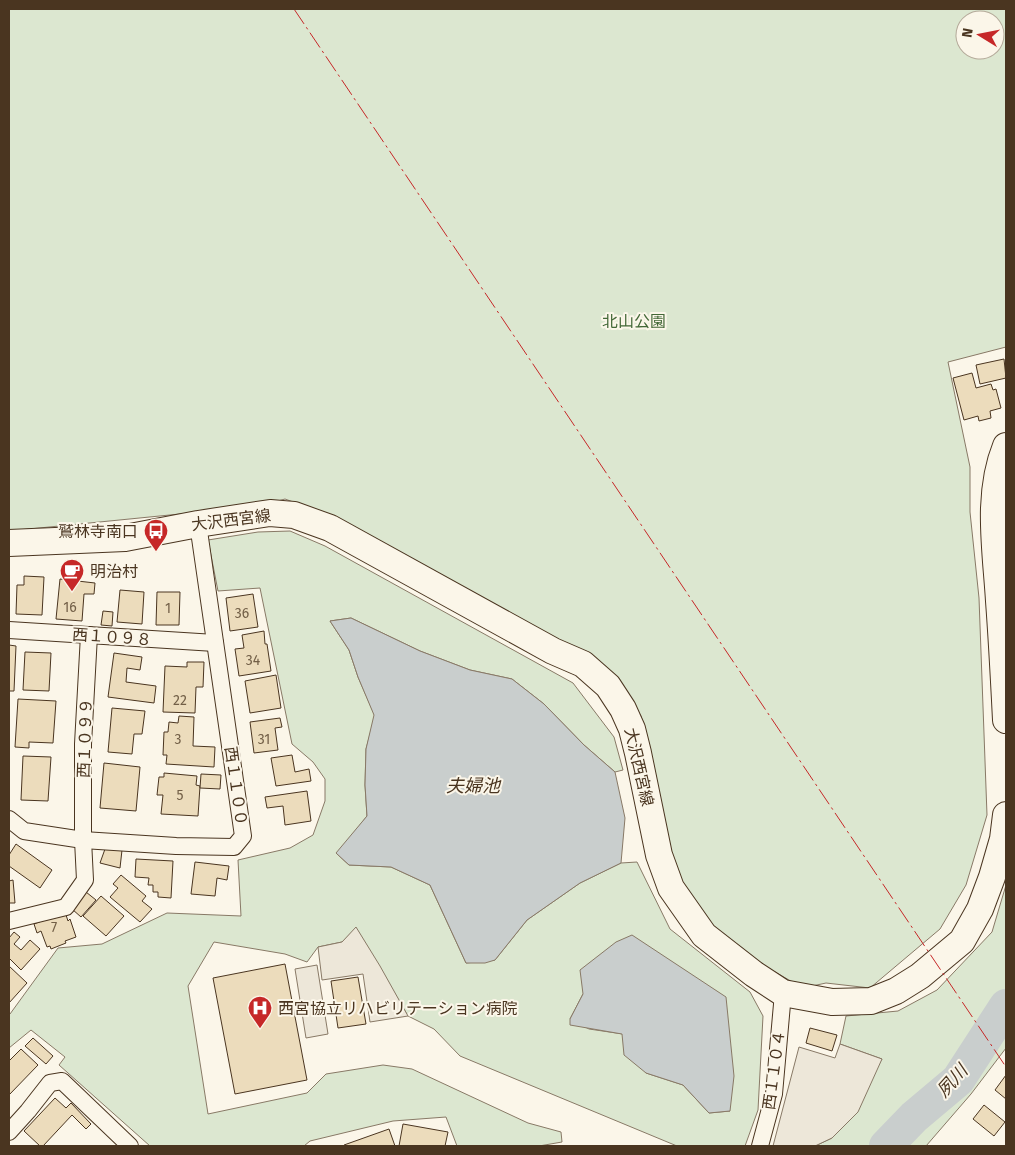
<svg xmlns="http://www.w3.org/2000/svg" width="1015" height="1155" font-family="'Fira Sans','Noto Sans JP',sans-serif">
	<rect width="100%" height="100%" fill="#fbf6e9"/>
	<!-- green -->
	<g fill="#dce7d0" stroke="#887966" fill-rule="evenodd">
		<path d="M9,9H1006V347L948,362L970,467V512L979,598L987,815L966,885L940,929L870,988L826,983L803,988L726,944L687,895L667,850L650,752L641,716L603,666L337,518L285,499L260,506L9,531ZM965,20H995V50H965Z"/>
		<path d="M290,531L325,546L573,683L614,737L623,770L615,772L584,745L544,704L512,679L470,670L420,651L351,618L330,621L349,650L358,677L375,716L366,749L365,785L367,816L337,854L349,865L391,867L430,885L466,963L495,960L527,920L580,883L621,863L637,862L670,929L750,992L763,1016L758,1110L745,1146H677L460,1056L434,1029L408,1016L356,928L342,942L318,947L307,962L285,954L214,942L188,986L208,1114L307,1093L326,1074L383,1065L412,1069L528,1123L561,1132L562,1142L539,1146H457L446,1117L393,1121L310,1141L304,1146H150L59,1065L65,1057L31,1030L9,1048V1014H10L58,948L102,944L167,913L241,916L238,860L290,848L313,835L325,801V779L313,762L292,744L260,588L218,591L208,540L258,532ZM583,994L730,1111L709,1113L683,1085L646,1073L623,1034L589,1029L570,1019Z"/>
		<polygon points="1006,885 1006,1048 971,1094 926,1146 815,1146 832,1138 882,1059 840,1044 846,1016 898,1011 937,990 992,932"/>
	</g>
	<!-- parking -->
	<g fill="#ede7d9" stroke="#887966">
		<polygon points="356,927 380,966 408,1016 370,1022 363,974 322,980 318,947 342,942"/>
		<polygon points="317,965 328,1034 306,1038 295,969"/>
		<polygon points="840,1044 882,1059 858,1112 832,1138 815,1146 773,1146 799,1047 835,1058"/>
	</g>
	<!-- water -->
	<g fill="#c9cecd" stroke="#887966">
		<polygon points="351,618 420,651 470,670 512,679 544,704 584,745 615,772 625,818 621,863 580,883 527,920 495,960 485,963 466,963 430,885 391,867 349,865 336,853 367,816 365,785 366,749 374,715 358,677 349,650 330,621"/>
		<polygon points="632,935 726,997 734,1076 730,1111 709,1113 683,1085 646,1073 624,1055 622,1034 570,1025 570,1019 583,994 580,970 616,942"/>
	</g>
	<g fill="none" stroke-linecap="round" stroke-linejoin="round">
		<!-- river -->
		<polyline stroke="#c9cecd" stroke-width="34" points="886,1146 914,1117 958,1080 1006,1006"/>
	</g>
	<!-- building -->
	<g fill="#ecdcbc" stroke="#4a3520">
		<polygon points="1004,359 1006,378 980,384 976,365"/>
		<polygon points="972,373 976,388 991,384 993,390 996,389 1001,408 990,411 991,418 979,421 978,416 964,420 953,378"/>
		<polygon points="24,576 44,577 42,615 16,614 17,585 24,585"/>
		<polygon points="60,579 95,583 94,594 84,594 82,621 56,619"/>
		<polygon points="120,590 144,592 142,624 117,622"/>
		<polygon points="157,592 180,592 179,625 156,625"/>
		<polygon points="253,594 258,627 230,631 226,598"/>
		<polygon points="103,611 113,612 112,626 101,625"/>
		<polygon points="264,631 265,644 267,644 271,671 239,676 235,649 244,648 242,635"/>
		<polygon points="9,645 16,646 14,691 9,691"/>
		<polygon points="25,652 51,653 49,691 23,690"/>
		<polygon points="114,653 142,657 140,670 127,668 126,682 156,686 154,703 108,697"/>
		<polygon points="187,662 204,662 203,687 196,687 195,713 163,712 165,666 187,667"/>
		<polygon points="276,675 281,708 250,713 245,681"/>
		<polygon points="18,699 56,701 53,743 29,742 29,748 15,747"/>
		<polygon points="112,708 145,711 142,734 134,734 132,754 108,752"/>
		<polygon points="179,716 194,717 193,746 215,747 214,767 166,764 167,755 163,755 164,732 168,732 169,722 178,723"/>
		<polygon points="280,718 282,727 275,728 278,750 254,753 250,722"/>
		<polygon points="292,755 295,772 309,769 311,781 276,786 271,758"/>
		<polygon points="23,756 51,757 48,801 21,800"/>
		<polygon points="104,763 140,767 136,811 100,808"/>
		<polygon points="164,773 197,776 196,785 200,786 198,816 161,814 163,795 157,795 159,777 164,777"/>
		<polygon points="201,774 221,775 220,789 200,788"/>
		<polygon points="307,791 311,821 285,825 283,806 267,808 265,797"/>
		<polygon points="16,844 52,870 40,888 9,866 9,855"/>
		<polygon points="105,849 122,850 120,868 100,863"/>
		<polygon points="136,859 173,861 171,898 158,897 158,892 153,892 153,885 148,885 149,878 135,877"/>
		<polygon points="195,862 229,866 227,880 217,878 215,896 191,894"/>
		<polygon points="121,875 146,896 142,901 152,909 140,922 110,897 118,888 113,884"/>
		<polygon points="13,880 15,903 9,903 9,881"/>
		<polygon points="86,892 96,900 81,917 72,909"/>
		<polygon points="101,896 124,916 106,936 83,916"/>
		<polygon points="65,912 68,921 70,919 76,937 65,941 66,943 51,949 50,946 47,947 41,931 37,933 34,924"/>
		<polygon points="14,932 20,937 14,944 21,950 30,940 40,949 21,970 9,958 9,938"/>
		<polygon points="285,964 307,1080 235,1094 213,978"/>
		<polygon points="9,966 27,983 9,1003"/>
		<polygon points="358,977 366,1024 338,1028 331,981"/>
		<polygon points="810,1028 837,1035 832,1051 806,1043"/>
		<polygon points="33,1038 53,1056 46,1064 25,1046"/>
		<polygon points="21,1049 38,1065 9,1095 9,1061"/>
		<polygon points="1006,1075 1006,1099 995,1090"/>
		<polygon points="55,1098 66,1108 71,1103 91,1124 86,1129 72,1115 43,1146 40,1146 24,1131"/>
		<polygon points="984,1105 1005,1122 994,1136 973,1119"/>
		<polygon points="403,1124 448,1132 445,1146 399,1146"/>
		<polygon points="389,1129 395,1146 344,1146 344,1145"/>
	</g>
	<g fill="none" stroke-linecap="round" stroke-linejoin="round">
		<defs>
			<g id="minor">
				<polyline points="9,630 215,643"/>
				<polyline points="9,819 24,831 83,840 176,846 234,847 243,836 198,524"/>
				<polyline points="9,921 66,907 85,880 83,840 83,744 89,635"/>
				<polyline points="9,1132 28,1111 50,1083 62,1081 130,1146"/>
				<polyline points="760,1146 774,1094 783,993"/>
			</g>
			<g id="primary">
				<path d="M1006,446C986,495 996,550 999,601C1002,641 1004,680 1006,720"/>
				<polyline points="9,543 125,538 198,524 270,513 294,515 330,528 553,651 583,664 608,686 623,709 632,729 638,753 659,855 671,888 704,935 754,974 783,993 832,1002 871,1001 896,991 920,976 962,941 980,909 992,877 1003,839 1006,815"/>
			</g>
		</defs>
		<!-- minor casing -->
		<use href="#minor" stroke="#4a3520" stroke-width="18"/>
		<!-- primary casing -->
		<use href="#primary" stroke="#4a3520" stroke-width="28"/>
		<!-- minor -->
		<use href="#minor" stroke="#fbf6e9" stroke-width="16"/>
		<!-- primary -->
		<use href="#primary" stroke="#fbf6e9" stroke-width="26"/>
		<!-- power -->
		<polyline stroke="#c62828" stroke-width="1" stroke-dasharray="18 4 2.5 4" stroke-linecap="butt" points="294,9 1006,1067"/>
	</g>
	<!-- icons -->
	<defs>
		<symbol id="bus-pin" viewBox="-11 -11 22 30"><path d="M0 17L-7.5 6A9.5 9.5 0 1 1 7.5 6Z" fill="#c62828" stroke="#fbf6e9"/><path d="M-5-6H5V4H4V6H2V4H-2V6H-4V4H-5ZM-3.5-4V0h7V-4ZM-3.5 1.2v1.5H-2V1.2ZM2 1.2v1.5H3.5V1.2Z" fill="#fff"/></symbol>
		<symbol id="cafe-pin" viewBox="-11 -11 22 30"><path d="M0 17L-7.5 6A9.5 9.5 0 1 1 7.5 6Z" fill="#c62828" stroke="#fbf6e9"/><path d="M-5.5-4.5H6V0H3Q3 3.5 0 3.5H-2.5Q-5.5 3.5-5.5 0ZM3-3.2v2h1.7v-2ZM-6 4.5H4V6H-6Z" fill="#fff"/></symbol>
		<symbol id="hospital-pin" viewBox="-11 -11 22 30"><path d="M0 17L-7.5 6A9.5 9.5 0 1 1 7.5 6Z" fill="#c62828" stroke="#fbf6e9"/><path d="M-5-5h3v3.5h4V-5h3V5h-3V1.5h-4V5h-3Z" fill="#fff"/></symbol>
	</defs>
	<g fill-rule="evenodd">
		<use href="#bus-pin" x="142" y="517" width="28" height="38"/>
		<use href="#cafe-pin" x="58" y="557" width="28" height="38"/>
		<use href="#hospital-pin" x="246" y="994" width="28" height="38"/>
	</g>
	<g text-anchor="middle" dominant-baseline="central" stroke-width="4" stroke-linejoin="round" paint-order="stroke">
		<!-- number labels -->
		<g font-size="14" fill="#725f47">
			<text x="70" y="607">16</text>
			<text x="168" y="608">1</text>
			<text x="242" y="613">36</text>
			<text x="253" y="660">34</text>
			<text x="180" y="700">22</text>
			<text x="178" y="739">3</text>
			<text x="264" y="739">31</text>
			<text x="180" y="795">5</text>
			<text x="54" y="927">7</text>
		</g>
		<!-- park labels -->
		<g font-size="16" fill="#436837" stroke="#fbf6e9">
			<text x="634" y="321">北山公園</text>
		</g>
		<!-- street labels -->
		<g font-size="16" fill="#4a3520" stroke="#fbf6e9">
			<text transform="translate(231 520) rotate(-7)">大沢西宮線</text>
			<text transform="translate(112 637) rotate(4)">西１０９８</text>
			<text transform="translate(85 738) rotate(-88)">西１０９９</text>
			<text transform="translate(639 767) rotate(77)">大沢西宮線</text>
			<text transform="translate(236 786) rotate(82)">西１１００</text>
			<text transform="translate(774 1070) rotate(-82)">西１１０４</text>
		</g>
		<!-- poi labels -->
		<g font-size="16" fill="#4a3520" stroke="#fbf6e9" text-anchor="start">
			<text x="138" y="531" text-anchor="end">鷲林寺南口</text>
			<text x="90" y="571">明治村</text>
			<text x="278" y="1008">西宮協立リハビリテーション病院</text>
		</g>
		<!-- water labels -->
		<g font-size="18" font-style="italic" fill="#4a3520" stroke="#fbf6e9">
			<text x="473" y="786">夫婦池</text>
			<text transform="translate(952 1081) rotate(-48)">夙川</text>
		</g>
	</g>
	<!-- border -->
	<rect width="1015" height="1155" fill="none" stroke="#4a3520" stroke-width="20"/>
	<!-- north arrow -->
	<g transform="translate(980 35) rotate(280)"><circle r="24" fill="#fbf6e9" stroke="#b4a999"/>
	<path d="M0-4L9 19L0 12L-9 19Z" fill="#c62828"/>
	<text y="-8" font-size="14" font-weight="bold" text-anchor="middle" fill="#4a3520">N</text>
	</g>
</svg>
